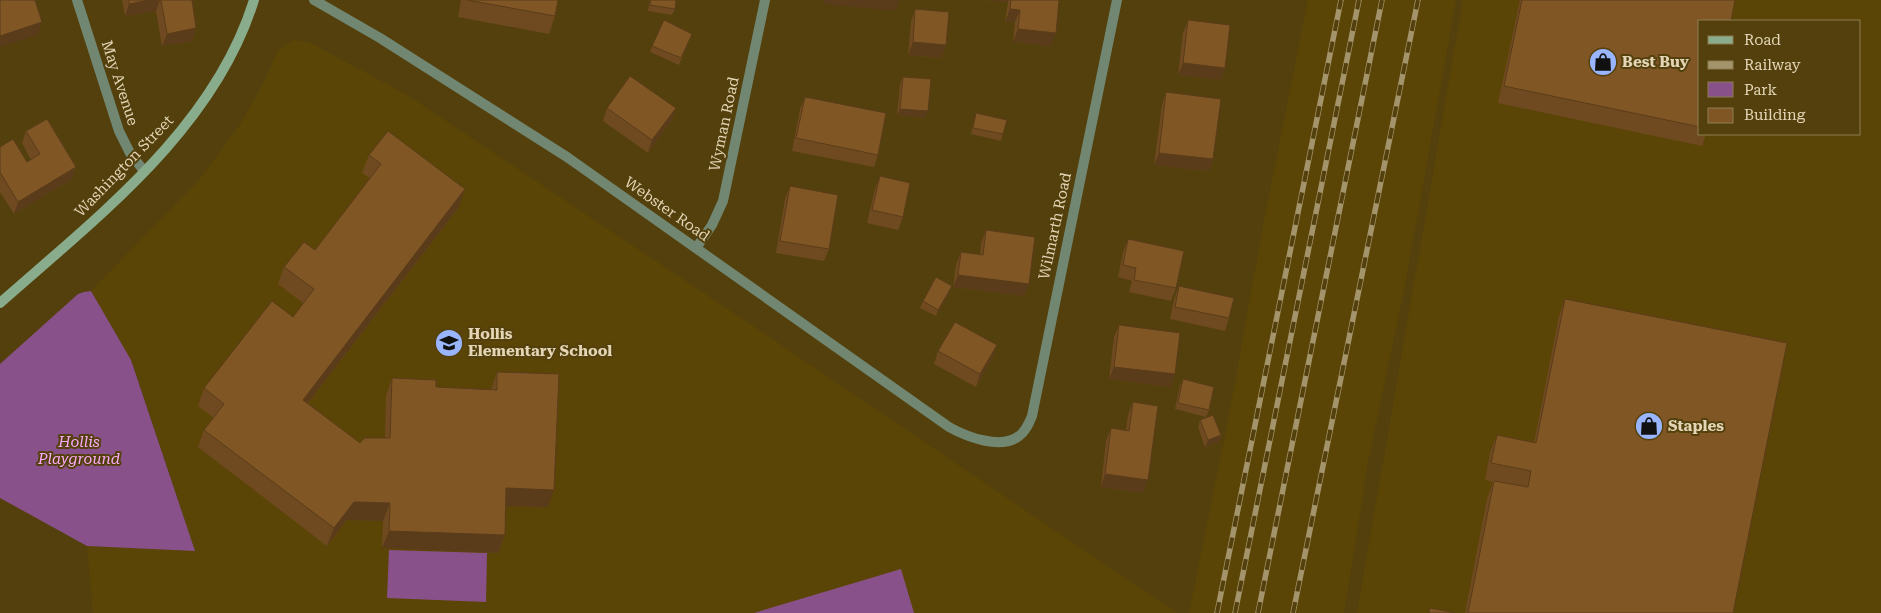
<svg xmlns="http://www.w3.org/2000/svg" width="1881" height="613" font-family="'Roboto Serif',serif">
	<rect width="100%" height="100%" fill="#53400c"/>
	<!-- built -->
	<g fill="#5b4506" fill-rule="evenodd">
		<polygon points="1308,0 1456,0 1405,285 1368,462 1344,613 1189,613 1229,416 1263,226"/>
		<path d="M1463,0H1881V613H1357ZM1700,21H1860V134H1700Z"/>
		<polygon points="294,40 309,42 407,95 753,326 1177,613 93,613 87,546 195,551 132,361 91,291 199,180 239,126 261,88 278,51 288,43"/>
	</g>
	<!-- green -->
	<g fill="#895189">
		<polygon points="91,291 131,360 195,551 87,546 0,498 0,364 78,294 84,292"/>
		<polygon points="389,550 487,553 486,602 387,598"/>
		<polygon points="901,569 914,613 754,613"/>
	</g>
	<g fill="none" stroke-linecap="round" stroke-linejoin="round">
		<!-- street -->
		<g stroke="#718772" stroke-width="10">
			<polyline points="77,0 119,131 130,153 144,171"/>
			<path d="M314,0L380,38L567,157L949,427C967,437 1001,450 1019,436C1026,431 1029,423 1032,416L1117,0"/>
			<polyline points="696,248 712,225 723,201 765,0"/>
		</g>
		<!-- secondary -->
		<path stroke="#89ac8c" stroke-width="10" d="M0,303C97,217 214,129 254,0"/>
		<defs>
			<g id="rail">
				<polyline points="1217,613 1341,0"/>
				<polyline points="1235,613 1359,0"/>
				<polyline points="1258,613 1382,0"/>
				<polyline points="1293,613 1418,0"/>
			</g>
		</defs>
		<!-- rail casing -->
		<use href="#rail" stroke="#a4946c" stroke-width="5.5"/>
		<!-- rail -->
		<use href="#rail" stroke="#53400c" stroke-width="4" stroke-dasharray="11" stroke-linecap="butt"/>
	</g>
	<!-- wall -->
	<g fill="#6f4a20">
		<polygon points="122,0 192,0 196,28 192,41 162,46 156,11 125,16"/>
		<polygon points="461,0 558,0 555,16 549,34 458,17"/>
		<polygon points="650,0 676,0 675,9 672,15 648,11"/>
		<polygon points="984,0 1059,0 1051,46 1013,42 1015,22 1005,22 1008,2"/>
		<polygon points="1520,0 1735,0 1700,21 1700,134 1706,134 1702,146 1498,103"/>
		<polygon points="915,9 946,45 941,58 908,55 911,22"/>
		<polygon points="1188,20 1225,68 1221,80 1178,75 1183,33"/>
		<polygon points="692,34 679,65 650,52 652,46"/>
		<polygon points="903,77 925,118 897,115 900,84"/>
		<polygon points="1166,92 1213,159 1209,171 1154,165 1162,105"/>
		<polygon points="805,97 878,155 874,167 792,151 800,109"/>
		<polygon points="607,108 676,108 671,121 648,153 603,121"/>
		<polygon points="976,113 1003,134 1001,141 971,134 974,120"/>
		<polygon points="26,131 76,167 72,179 14,214 0,192 0,147 27,162 31,160 22,143"/>
		<polygon points="369,155 459,207 308,403 360,443 385,438 386,396 392,378 436,387 491,390 497,372 548,507 506,506 505,535 498,553 382,548 383,521 347,520 327,546 198,447 204,430 214,418 198,406 204,388 293,317 303,303 278,284 284,267 315,250 370,178 362,173"/>
		<polygon points="880,176 903,217 898,230 867,223 875,189"/>
		<polygon points="790,186 829,249 824,261 776,253 785,199"/>
		<polygon points="986,230 1029,284 1024,296 953,287 956,265 961,252 980,255 981,243"/>
		<polygon points="1128,239 1176,288 1171,301 1129,292 1132,281 1118,277 1123,252"/>
		<polygon points="1179,286 1229,318 1225,331 1170,319 1174,299"/>
		<polygon points="949,293 936,316 920,308 923,301"/>
		<polygon points="1565,299 1733,613 1465,613 1487,499 1493,482 1485,480 1490,453 1497,435 1534,443 1559,316"/>
		<polygon points="1119,325 1171,387 1109,379 1114,337"/>
		<polygon points="997,345 992,358 976,387 934,364 938,351"/>
		<polygon points="1183,379 1209,410 1206,417 1175,409 1180,386"/>
		<polygon points="1133,402 1148,480 1143,493 1101,487 1106,441 1111,428 1126,430 1128,415"/>
		<polygon points="1200,420 1221,435 1219,442 1205,447 1198,427"/>
	</g>
	<!-- shaded-wall -->
	<g fill="#5a3c1a">
		<polygon points="149,0 160,0 156,11 125,16 129,4"/>
		<polygon points="825,0 900,0 896,11 823,4"/>
		<polygon points="984,0 1009,0 1008,2"/>
		<polygon points="1010,9 1020,10 1015,22 1005,22"/>
		<polygon points="42,22 38,35 0,47 0,36"/>
		<polygon points="196,28 192,41 162,46 167,34"/>
		<polygon points="1018,29 1056,33 1051,46 1013,42"/>
		<polygon points="913,42 946,45 941,58 908,55"/>
		<polygon points="1183,63 1225,68 1221,80 1178,75"/>
		<polygon points="676,108 671,121 648,153 652,140"/>
		<polygon points="900,109 928,111 925,118 897,115"/>
		<polygon points="1159,153 1213,159 1209,171 1154,165"/>
		<polygon points="76,167 72,179 14,214 18,202"/>
		<polygon points="465,189 459,207 297,417 303,400"/>
		<polygon points="958,275 1029,284 1024,296 953,287"/>
		<polygon points="952,286 949,293 936,316 938,310"/>
		<polygon points="997,345 992,358 976,387 980,374"/>
		<polygon points="1114,367 1175,374 1171,387 1109,379"/>
		<polygon points="1221,435 1219,442 1205,447 1208,440"/>
		<polygon points="1105,474 1148,480 1143,493 1101,487"/>
		<polygon points="506,488 554,490 548,507 500,506"/>
		<polygon points="354,502 390,503 383,521 347,520 327,546 334,528"/>
		<polygon points="389,531 505,535 498,553 382,548"/>
	</g>
	<!-- building -->
	<g fill="#815625" stroke="#5a3c1a">
		<polygon points="0,0 35,0 42,22 0,36"/>
		<polygon points="129,0 149,0 129,4"/>
		<polygon points="161,0 192,0 196,28 167,34"/>
		<polygon points="467,0 558,0 555,16"/>
		<polygon points="651,0 676,0 675,9 650,5"/>
		<polygon points="1011,0 1059,0 1056,33 1018,29 1020,10 1010,9"/>
		<polygon points="1522,0 1735,0 1731,21 1700,21 1700,127 1504,86"/>
		<polygon points="915,9 949,12 946,45 913,42"/>
		<polygon points="664,20 692,34 681,58 652,46"/>
		<polygon points="1188,20 1230,25 1225,68 1183,63"/>
		<polygon points="630,76 676,108 652,140 607,108"/>
		<polygon points="903,77 931,79 928,111 900,109"/>
		<polygon points="1166,92 1221,99 1213,159 1159,153"/>
		<polygon points="805,97 886,113 878,155 796,138"/>
		<polygon points="976,113 1007,120 1003,134 973,128"/>
		<polygon points="47,119 76,167 18,202 0,172 0,147 13,139 27,162 40,154 26,131"/>
		<polygon points="388,131 465,189 303,400 360,443 364,438 390,438 392,378 436,380 436,387 497,390 497,372 559,374 554,490 506,488 505,535 389,531 390,503 354,502 334,528 204,430 224,404 204,388 272,301 293,317 314,289 284,267 304,242 315,250 381,164 369,155"/>
		<polygon points="880,176 910,183 903,217 872,210"/>
		<polygon points="790,186 838,195 829,249 780,241"/>
		<polygon points="986,230 1035,237 1029,284 958,275 961,252 983,255"/>
		<polygon points="1128,239 1184,251 1176,288 1134,280 1136,268 1123,265"/>
		<polygon points="936,277 952,286 938,310 923,301"/>
		<polygon points="1179,286 1234,298 1229,318 1175,307"/>
		<polygon points="1565,299 1787,343 1733,613 1468,613 1494,481 1528,487 1531,471 1491,463 1497,435 1536,443"/>
		<polygon points="955,322 997,345 980,374 938,351"/>
		<polygon points="1119,325 1180,333 1175,374 1114,367"/>
		<polygon points="1183,379 1214,387 1209,410 1178,403"/>
		<polygon points="1133,402 1158,406 1148,480 1105,474 1111,428 1129,431"/>
		<polygon points="1213,415 1221,435 1208,440 1200,420"/>
		<polygon points="1430,608 1455,613 1429,613"/>
	</g>
	<!-- icons -->
	<defs>
		<symbol id="shop-disc" viewBox="-11 -11 22 22"><circle r="9.5" fill="#98b5fd" stroke="#53400c"/><path d="M-5-2.5h2.3a2.7 3.5 0 0 1 5.4 0H5L5.5 6h-11ZM-1.5-2.5h3a1.5 2.3 0 0 0-3 0Z" fill="#111"/></symbol>
		<symbol id="school-disc" viewBox="-11 -11 22 22"><circle r="9.5" fill="#98b5fd" stroke="#53400c"/><path d="M0-5L7-2L0 1L-7-2ZM-4 1L0 2.5L4 1V4Q0 6-4 4Z" fill="#111"/></symbol>
	</defs>
	<g fill-rule="evenodd">
		<use href="#shop-disc" x="1587" y="46" width="32" height="32"/>
		<use href="#school-disc" x="433" y="327" width="32" height="32"/>
		<use href="#shop-disc" x="1633" y="410" width="32" height="32"/>
	</g>
	<g text-anchor="middle" dominant-baseline="central" stroke-width="4" stroke-linejoin="round" paint-order="stroke">
		<!-- poi labels -->
		<g font-size="15" font-weight="bold" fill="#e3d5b6" stroke="#53400c" text-anchor="start">
			<text x="1622" y="62">Best Buy</text>
			<text x="468" y="334">Hollis<tspan x="468" dy="17">Elementary School</tspan></text>
			<text x="1668" y="426">Staples</text>
		</g>
		<!-- street labels -->
		<g font-size="15" fill="#e3d5b6" stroke="#53400c">
			<text transform="translate(120 83) rotate(72)">May Avenue</text>
			<text transform="translate(724 124) rotate(-78)">Wyman Road</text>
			<text transform="translate(124 166) rotate(-46)">Washington Street</text>
			<text transform="translate(667 209) rotate(35)">Webster Road</text>
			<text transform="translate(1055 226) rotate(-78)">Wilmarth Road</text>
		</g>
		<!-- park labels -->
		<g font-size="15" font-style="italic" fill="#fcabfc" stroke="#53400c">
			<text x="79" y="442">Hollis<tspan x="79" dy="17">Playground</tspan></text>
		</g>
	</g>
	<!-- legend -->
	<rect x="1698" y="20" width="162" height="115" fill="#53400c" stroke="#8d7c50"/>
	<rect x="1708" y="36" width="25" height="8" fill="#89ac8c" stroke="#8d7c50"/>
	<text x="1744" y="45" font-size="15" fill="#e3d5b6">Road</text>
	<rect x="1708" y="61" width="25" height="8" fill="#a4946c" stroke="#8d7c50"/>
	<text x="1744" y="70" font-size="15" fill="#e3d5b6">Railway</text>
	<rect x="1708" y="82" width="25" height="15" fill="#895189" stroke="#8d7c50"/>
	<text x="1744" y="95" font-size="15" fill="#e3d5b6">Park</text>
	<rect x="1708" y="108" width="25" height="15" fill="#815625" stroke="#8d7c50"/>
	<text x="1744" y="120" font-size="15" fill="#e3d5b6">Building</text>
</svg>
